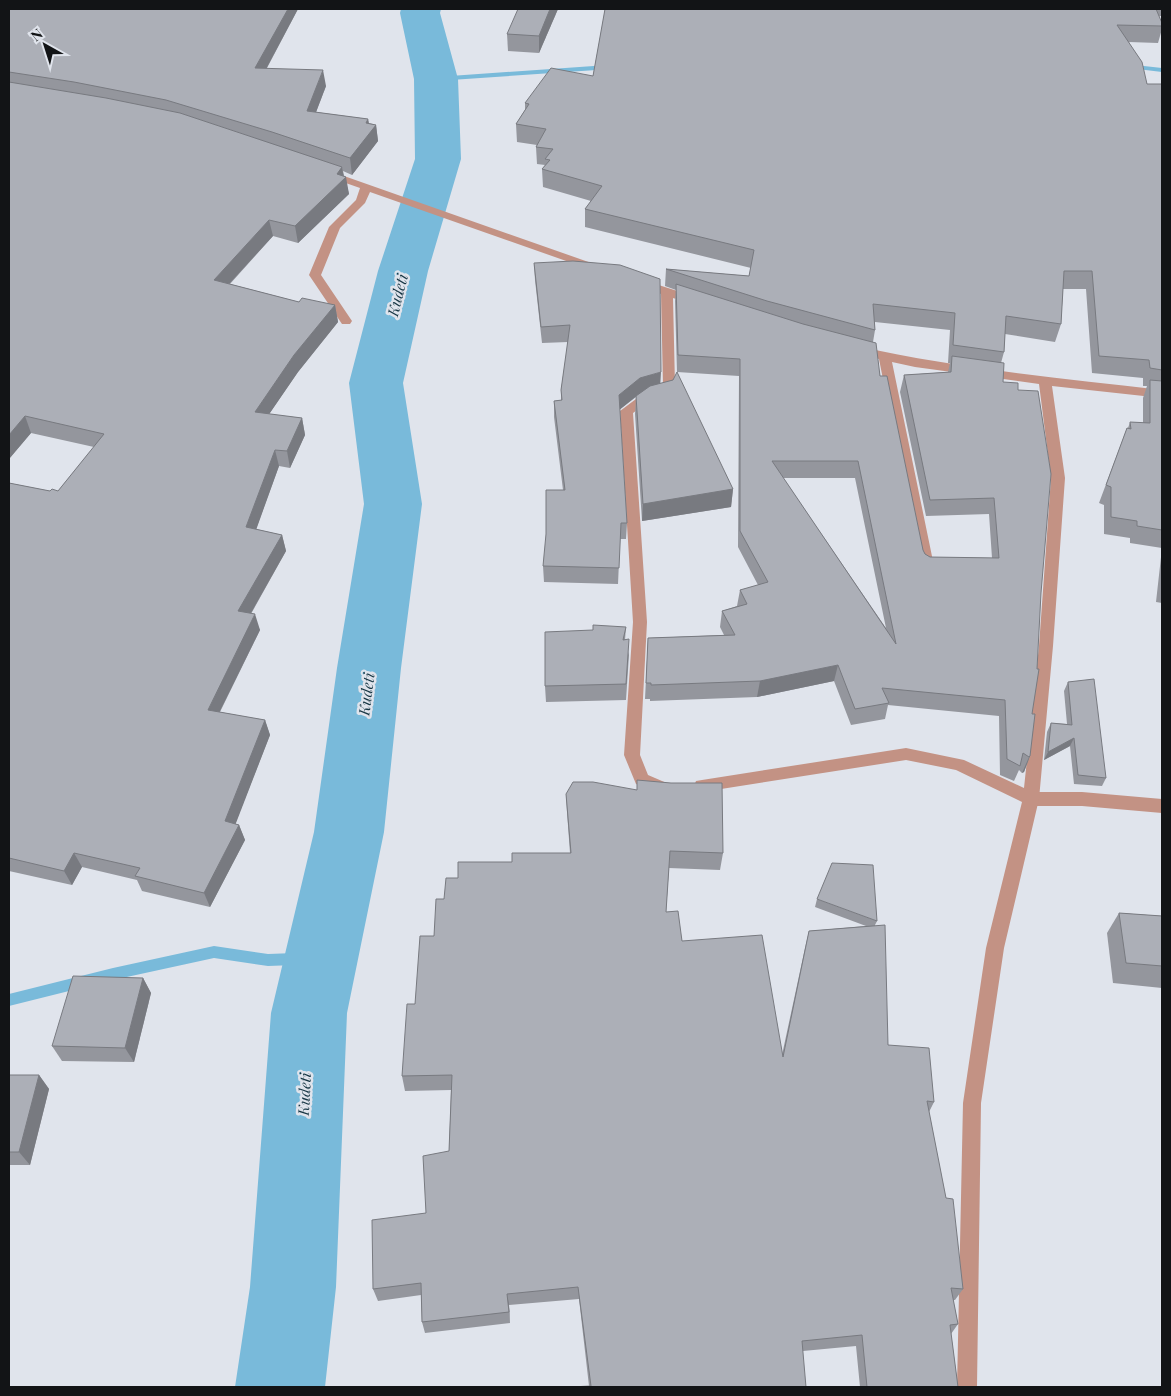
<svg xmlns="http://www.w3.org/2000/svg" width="1171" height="1396" font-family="'Playfair Display',serif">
	<rect width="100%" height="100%" fill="#e0e4ec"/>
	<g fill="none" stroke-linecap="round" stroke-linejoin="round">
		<!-- stream -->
		<g fill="#79bada" fill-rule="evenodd">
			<polygon points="1126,64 1162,68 1162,72 1129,68 1126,68"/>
			<polygon points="608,65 612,67 611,69 436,81 432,79 436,77"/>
			<polygon points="214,946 268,954 322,952 327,954 328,958 327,962 322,964 268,966 214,958 113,980 9,1006 9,994 113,968"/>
		</g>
		<!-- river -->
		<polygon fill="#79bada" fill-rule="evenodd" points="401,9 441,9 440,13 458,79 461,159 428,271 403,383 422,504 401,668 384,832 347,1013 336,1287 325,1387 235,1387 250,1287 271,1013 314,832 337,668 364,504 349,383 378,271 415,159 414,79 400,13"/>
		<!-- service -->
		<polygon fill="#c39284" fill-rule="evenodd" points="1031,792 1082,792 1162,799 1162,813 1082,806 1031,806 1025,804 1023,799 1025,794"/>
		<!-- minor -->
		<g fill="#c39284" fill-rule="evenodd">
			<polygon points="327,170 597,265 599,267 597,269 589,269 370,192 365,203 340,228 321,275 352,321 350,324 342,324 309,275 329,227 356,200 360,188 323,175 322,173"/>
			<polygon points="640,279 699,298 701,301 695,305 673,298 675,386 671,396 648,402 633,413 647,622 640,755 648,775 669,784 671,789 669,794 663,796 636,784 624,755 633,622 620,411 640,396 662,390 663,386 661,294 636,285 634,283"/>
			<path d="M858,346C958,369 1060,378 1162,390V398L1052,386L1065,478L1053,646L1039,799L1004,948L981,1103L977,1387H957L963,1103L986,948L1022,802L956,770L906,760L702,792L696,791L694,786L696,781L702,780L906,748L964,760L1024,788L1039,646L1051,478L1039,384L915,367L892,362L934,566L932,570H922L920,566L879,359L854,353L852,350Z"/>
		</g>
	</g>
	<!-- wall -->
	<g fill="#94969d" fill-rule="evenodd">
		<polygon points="9,9 310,9 310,10 298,9 267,68 326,86 316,112 368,119 369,123 376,125 378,141 352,175 343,171 349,194 298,243 273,236 230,284 299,302 335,305 338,322 298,372 269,414 302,418 305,435 290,468 279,466 256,529 282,535 286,551 251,614 260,630 220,712 265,720 270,735 235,824 239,825 245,840 210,907 142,891 137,880 82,867 72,885 9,871 9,483 50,491 58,491 94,447 31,433 9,459"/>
		<polygon points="558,9 539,53 508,51 507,34"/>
		<path d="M577,9H1162V16H1159L1162,23V29L1158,43L1129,42L1147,84H1162V603L1156,602L1162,548L1130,543V538L1104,534V505L1099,503L1127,428H1128L1130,422L1143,423V398L1147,386H1143V378L1092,373L1086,289H1063L1061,324L1055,342L1005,334L1004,352L1001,363L1032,714L1030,756L1024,772L1022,773L1019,770L1014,781L1000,775L999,716L888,705L885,719L851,725L834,681L757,697L650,701V699H645L648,638L724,635L720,627L722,611L737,606L740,590L758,585L738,547L739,376L677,372L675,301L676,290L665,286L666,269L749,276L751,268L585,227V209L591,201L543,187L542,169L545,165L537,164L536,147L537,145L517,142L516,124L525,110V103L593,76L605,10ZM875,322L950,330L948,363H950L948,372L904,375L900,392L926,516L989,514L992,558L930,557L925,554L923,550L880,376L873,342L875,330ZM783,478H855L886,628Z"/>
		<polygon points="534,263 660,383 733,489 731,507 642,521 635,414 636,397 619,410 627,523 626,539 620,539 618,584 544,582 543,566 563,490 554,417 554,401 561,400 561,390 568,342 542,343 535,280"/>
		<polygon points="626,627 625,640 629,655 626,700 546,702 545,686 593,630"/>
		<polygon points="1068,682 1106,778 1102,786 1074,784 1070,746 1044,760 1047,732 1051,723 1067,724 1064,691"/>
		<polygon points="566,794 723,853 720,870 669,868 666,912 682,941 782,1055 805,948 809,931 866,926 815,907 817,899 877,921 875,925 888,1045 934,1102 929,1112 963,1289 955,1300 953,1300 958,1324 951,1334 958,1387 860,1387 856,1346 803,1351 589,1386 579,1299 509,1305 510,1323 425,1333 422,1322 421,1295 378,1301 373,1289 426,1213 449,1151 451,1090 405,1091 402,1076 415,1004 444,899 458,878 512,862 570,853 567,812"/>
		<polygon points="1119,913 1162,916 1162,988 1113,983 1107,933"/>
		<polygon points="143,978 151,993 134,1062 62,1061 52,1046"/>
		<polygon points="9,1075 39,1075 49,1089 30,1165 9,1165"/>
	</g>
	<!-- shaded-wall -->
	<g fill="#787a80">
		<polygon points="288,9 298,9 258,84 255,68"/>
		<polygon points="550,9 558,9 539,53 539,36"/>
		<polygon points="323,70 326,86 310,128 307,111"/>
		<polygon points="368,119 370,132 376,125 378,141 352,175 350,158 366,123"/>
		<polygon points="342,167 344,179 346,177 349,194 298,243 295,226"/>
		<polygon points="269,220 273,236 218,296 214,280"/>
		<polygon points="335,305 338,322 298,372 259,429 255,412 294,355"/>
		<polygon points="661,372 660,389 639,394 618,411 619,395 640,378"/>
		<polygon points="25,416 31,433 9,459 9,435"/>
		<polygon points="302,418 305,435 290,468 287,451"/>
		<polygon points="275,450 279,466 251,544 246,527"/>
		<polygon points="733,489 731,507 642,521 643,504"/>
		<polygon points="282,535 286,551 243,627 238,611"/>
		<polygon points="255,614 260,630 213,725 208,710"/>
		<polygon points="838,665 834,681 757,697 760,681"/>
		<polygon points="265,720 270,735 231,836 225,821"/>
		<polygon points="1074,738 1070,746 1044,760 1048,752"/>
		<polygon points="1030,756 1024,772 1022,773 1029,757"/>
		<polygon points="239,825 245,840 210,907 204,893"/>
		<polygon points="74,853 82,867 72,885 64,871"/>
		<polygon points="143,978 151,993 134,1062 125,1048"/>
		<polygon points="39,1075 49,1089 30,1165 19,1152"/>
		<polygon points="507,1294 509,1305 510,1323 509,1312"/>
	</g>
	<!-- building -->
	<g fill="#acafb7" stroke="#787a80" fill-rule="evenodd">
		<polygon points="9,9 288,9 255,68 323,70 307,111 368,119 366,123 376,125 350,158 272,132 166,100 74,82 9,72"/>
		<polygon points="518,9 550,9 539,36 507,34"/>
		<polygon points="605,9 1156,9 1162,23 1162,26 1117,25 1142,62 1147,84 1162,84 1162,370 1150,368 1149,360 1099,356 1092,271 1064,271 1061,324 1006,316 1004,352 953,345 955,313 873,304 875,330 767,301 666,269 749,276 754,250 585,209 602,186 542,169 550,160 545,159 553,149 536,147 546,129 516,124 529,104 525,103 551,68 593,76"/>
		<polygon points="9,82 106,98 180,113 342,167 337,174 346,177 295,226 269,220 214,280 299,302 302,298 335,305 294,355 255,412 302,418 287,451 275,450 246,527 282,535 238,611 255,614 208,710 265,720 225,821 239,825 204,893 135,876 140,868 74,853 64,871 9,858 9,483 50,491 52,489 58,491 104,434 25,416 9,435"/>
		<polygon points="573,261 620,265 660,279 661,372 640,378 619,395 627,523 621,523 619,568 543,566 546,534 546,490 565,490 554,401 562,400 561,390 570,325 541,327 534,263"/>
		<path d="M676,284L803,324L876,343L880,376H887L923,550L925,554L930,557L999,558L994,498L930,500L904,375L951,372L952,356L1004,363L1003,382L1018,383V390L1038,391L1051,474L1041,593L1037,669H1039L1032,714H1035L1030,756L1029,757L1023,753L1020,766L1007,759L1005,700L882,688L889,703L855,709L838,665L760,681L651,685V683H646L648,638L735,635L722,611L747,604L740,590L768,582L740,531V359L678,355ZM772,461H858L896,644Z"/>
		<polygon points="677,372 733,489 643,504 636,396 650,386 673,380"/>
		<polygon points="1150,380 1162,381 1162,530 1137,526 1137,521 1111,517 1111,487 1106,485 1127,428 1131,429 1130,422 1150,423"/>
		<polygon points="593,625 626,627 623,640 629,639 626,684 545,686 545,632 593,630"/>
		<polygon points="1094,679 1106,778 1078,775 1074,738 1048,752 1051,723 1072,725 1068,682"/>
		<polygon points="637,780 671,783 722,783 723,853 670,851 666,912 678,911 682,941 762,935 783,1057 809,931 885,925 888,1045 929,1048 934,1102 927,1101 946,1198 953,1199 963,1289 951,1288 958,1324 950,1325 958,1387 867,1387 862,1335 802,1341 806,1387 570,1387 591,1386 578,1287 507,1294 509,1312 422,1322 421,1283 373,1289 372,1220 426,1213 423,1156 449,1151 452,1075 402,1076 407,1004 415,1004 420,936 434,936 436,899 444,899 446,878 458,878 458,862 512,862 512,853 571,853 566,794 573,782 593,782 637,790"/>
		<polygon points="832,863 873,865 877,921 817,899"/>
		<polygon points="1119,913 1162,916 1162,966 1126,963"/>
		<polygon points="73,976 143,978 125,1048 52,1046"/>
		<polygon points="9,1075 39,1075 19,1152 9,1152"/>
	</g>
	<g text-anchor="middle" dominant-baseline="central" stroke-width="5" stroke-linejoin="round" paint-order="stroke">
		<!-- water labels -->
		<g font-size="15" font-style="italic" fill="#173644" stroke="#e0e4ec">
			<text transform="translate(397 295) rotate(-76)">Kudeti</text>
			<text transform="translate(366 694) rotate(-83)">Kudeti</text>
			<text transform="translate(304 1094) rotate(-87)">Kudeti</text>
		</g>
	</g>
	<!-- border -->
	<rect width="1171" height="1396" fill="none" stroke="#121416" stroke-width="20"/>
	<!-- north arrow -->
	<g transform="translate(45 45) rotate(321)" stroke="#e0e4ec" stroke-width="4" paint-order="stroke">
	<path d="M0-4L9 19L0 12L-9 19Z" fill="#121416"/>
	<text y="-8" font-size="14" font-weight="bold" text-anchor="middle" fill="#121416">N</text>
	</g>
</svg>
